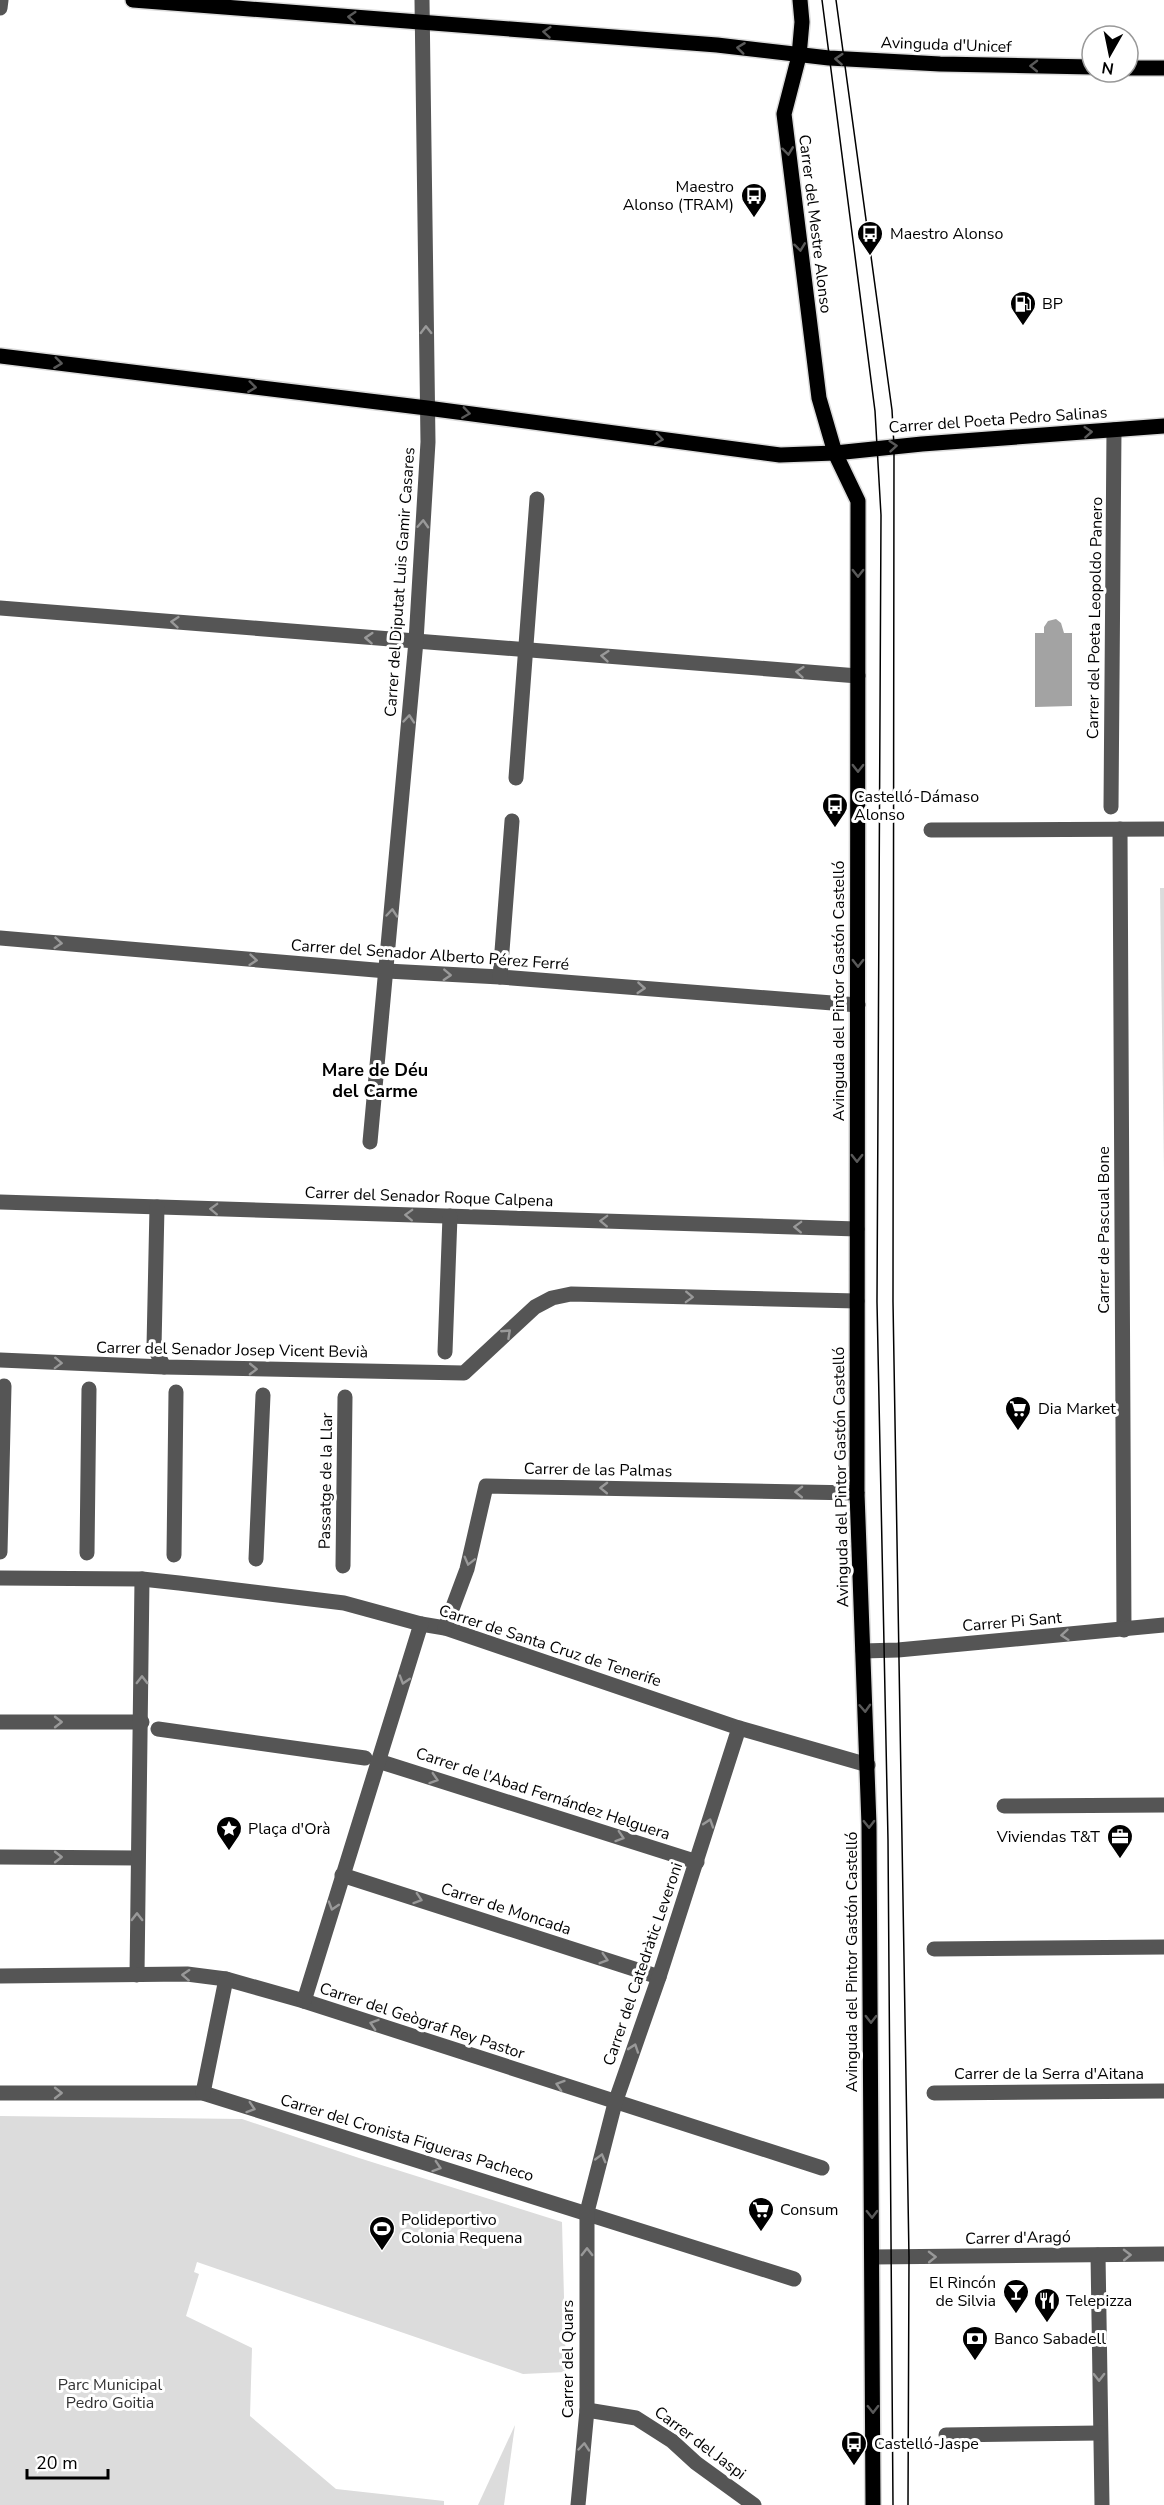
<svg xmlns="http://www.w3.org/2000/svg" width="1164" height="2505" font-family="'Nunito Sans',sans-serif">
	<rect width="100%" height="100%" fill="#fff"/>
	<!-- green -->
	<g fill="#dcdcdc">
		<polygon points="1160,888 1164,888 1164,1172"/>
		<polygon points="0,2116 242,2119 359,2158 562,2222 566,2372 523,2374 197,2262 194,2272 199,2274 186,2316 252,2348 250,2416 336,2489 444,2501 444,2505 0,2505"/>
		<polygon points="515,2425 504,2505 478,2505"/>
	</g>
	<!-- water -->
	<polygon fill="#a3a3a3" points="1056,619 1061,623 1064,633 1072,633 1072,706 1035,707 1035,633 1044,633 1044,627 1048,621"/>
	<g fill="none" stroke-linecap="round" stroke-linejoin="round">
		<defs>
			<g id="major">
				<polyline points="133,0 717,45 829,58 940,64 1092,67"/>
				<polyline points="800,0 802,22 799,56 784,114 819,398 835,453 858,501 857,1493 869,1825 873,2505"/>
				<polyline points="1128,68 1164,68"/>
				<polyline points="0,356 427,408 780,455 835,453 922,444 1164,426"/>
			</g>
		</defs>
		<!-- major casing -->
		<use href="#major" stroke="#dbdbdb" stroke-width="18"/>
		<!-- minor -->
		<g stroke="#555" stroke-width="15">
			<polyline points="0,8 1,0"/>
			<polyline points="0,608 858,676"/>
			<polyline points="516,778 537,499"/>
			<polyline points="1111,807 1114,430"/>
			<polyline points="1120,829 1124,1630"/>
			<polyline points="931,830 1164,829"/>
			<polyline points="0,938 387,971 500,977 858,1005"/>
			<polyline points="500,977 512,821"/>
			<polyline points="370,1142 416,641 428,442 422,0"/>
			<polyline points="0,1202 857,1229"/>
			<polyline points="157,1207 154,1347 164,1367"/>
			<polyline points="445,1352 450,1216"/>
			<polyline points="0,1360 164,1367 464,1373 535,1307 552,1298 571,1294 857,1301"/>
			<polyline points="0,1552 4,1386"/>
			<polyline points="87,1553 89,1389"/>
			<polyline points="174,1555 176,1392"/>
			<polyline points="256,1559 263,1395"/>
			<polyline points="343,1566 345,1397"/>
			<polyline points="0,1578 142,1579 179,1583 344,1603 421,1624 445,1628 739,1728 868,1765"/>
			<polyline points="445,1628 467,1569 486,1486 857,1493"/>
			<polyline points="863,1651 898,1650 1164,1625"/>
			<polyline points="0,1722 142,1722"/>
			<polyline points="158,1729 365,1758"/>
			<polyline points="378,1761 697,1862"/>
			<polyline points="1004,1806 1164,1805"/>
			<polyline points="0,1857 138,1858"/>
			<polyline points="342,1875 659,1977"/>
			<polyline points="934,1949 1164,1947"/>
			<polyline points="137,1975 142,1579"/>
			<polyline points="0,1976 187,1974 226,1979 304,2001 822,2168"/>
			<polyline points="304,2001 421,1624"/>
			<polyline points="0,2093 203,2093 794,2279"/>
			<polyline points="203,2093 226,1979"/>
			<polyline points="934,2093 1164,2091"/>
			<polyline points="1098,2255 1102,2505"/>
			<polyline points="873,2257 1164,2254"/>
			<polyline points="587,2410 636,2418 672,2441 696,2463 754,2505"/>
			<polyline points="946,2435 1100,2433"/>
			<polyline points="578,2505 587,2410 587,2212 615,2103 659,1977 739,1728"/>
		</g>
		<!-- major -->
		<use href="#major" stroke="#000" stroke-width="15"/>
		<!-- tram -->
		<g stroke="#000" stroke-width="1.5">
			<polyline points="822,0 875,411 881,515 877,1302 888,1840 893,2505"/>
			<polyline points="836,0 892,410 894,446 893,1302 909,2257 908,2505"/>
		</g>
	</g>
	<!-- one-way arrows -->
	<defs><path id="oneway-chevron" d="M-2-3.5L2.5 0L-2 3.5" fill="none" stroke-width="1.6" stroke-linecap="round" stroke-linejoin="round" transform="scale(1.5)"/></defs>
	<g stroke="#595959">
		<use href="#oneway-chevron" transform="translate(352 17) rotate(-176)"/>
		<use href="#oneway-chevron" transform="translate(547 32) rotate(-175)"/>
		<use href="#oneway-chevron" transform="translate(741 48) rotate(-173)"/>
		<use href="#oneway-chevron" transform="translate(839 59) rotate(-176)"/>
		<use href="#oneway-chevron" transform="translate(1034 66) rotate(-179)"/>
		<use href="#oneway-chevron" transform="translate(788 151) rotate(83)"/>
		<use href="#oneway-chevron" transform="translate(800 247) rotate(83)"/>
		<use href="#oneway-chevron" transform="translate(58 363) rotate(7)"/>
		<use href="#oneway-chevron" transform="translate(252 387) rotate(7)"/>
		<use href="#oneway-chevron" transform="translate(466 413) rotate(8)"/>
		<use href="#oneway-chevron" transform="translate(1088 432) rotate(-4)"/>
		<use href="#oneway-chevron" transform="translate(659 439) rotate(8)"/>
		<use href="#oneway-chevron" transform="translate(893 446) rotate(-5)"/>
		<use href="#oneway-chevron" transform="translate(858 573) rotate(90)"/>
		<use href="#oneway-chevron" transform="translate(858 768) rotate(90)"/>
		<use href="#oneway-chevron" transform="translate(858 963) rotate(90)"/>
		<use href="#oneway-chevron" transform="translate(857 1158) rotate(90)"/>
		<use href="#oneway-chevron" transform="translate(865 1708) rotate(87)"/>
		<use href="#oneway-chevron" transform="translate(869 1824) rotate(89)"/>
		<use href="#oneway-chevron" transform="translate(871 2019) rotate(90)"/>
		<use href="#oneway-chevron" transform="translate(872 2214) rotate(89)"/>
		<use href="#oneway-chevron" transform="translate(873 2409) rotate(89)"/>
	</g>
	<g stroke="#999">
		<use href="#oneway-chevron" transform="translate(426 330) rotate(-91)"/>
		<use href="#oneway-chevron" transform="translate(423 524) rotate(-87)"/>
		<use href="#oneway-chevron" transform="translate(175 622) rotate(-175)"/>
		<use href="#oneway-chevron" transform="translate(369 638) rotate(-176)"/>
		<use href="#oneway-chevron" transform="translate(605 656) rotate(-175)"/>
		<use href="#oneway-chevron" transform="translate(800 672) rotate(-175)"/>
		<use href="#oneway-chevron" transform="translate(409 719) rotate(-85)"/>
		<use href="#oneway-chevron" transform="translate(392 913) rotate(-85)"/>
		<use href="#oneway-chevron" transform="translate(58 943) rotate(5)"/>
		<use href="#oneway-chevron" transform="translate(253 960) rotate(5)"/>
		<use href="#oneway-chevron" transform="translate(447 975) rotate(3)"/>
		<use href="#oneway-chevron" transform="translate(641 988) rotate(4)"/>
		<use href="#oneway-chevron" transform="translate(214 1209) rotate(-178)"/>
		<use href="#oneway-chevron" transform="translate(409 1215) rotate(-178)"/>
		<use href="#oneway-chevron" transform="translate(604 1221) rotate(-178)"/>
		<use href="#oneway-chevron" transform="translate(798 1227) rotate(-178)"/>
		<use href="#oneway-chevron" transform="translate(689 1297) rotate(2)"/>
		<use href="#oneway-chevron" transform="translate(507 1333) rotate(-43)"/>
		<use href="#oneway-chevron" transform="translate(58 1363) rotate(2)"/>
		<use href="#oneway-chevron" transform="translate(253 1369) rotate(1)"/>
		<use href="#oneway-chevron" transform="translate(604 1488) rotate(-179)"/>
		<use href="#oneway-chevron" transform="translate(799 1492) rotate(-179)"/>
		<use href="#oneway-chevron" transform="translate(469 1561) rotate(104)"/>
		<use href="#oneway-chevron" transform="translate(1065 1635) rotate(175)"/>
		<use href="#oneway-chevron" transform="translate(142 1680) rotate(-90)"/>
		<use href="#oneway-chevron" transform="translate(404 1680) rotate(107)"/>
		<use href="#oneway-chevron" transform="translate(58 1722)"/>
		<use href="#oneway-chevron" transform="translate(434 1779) rotate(18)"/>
		<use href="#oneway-chevron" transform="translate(709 1823) rotate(-72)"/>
		<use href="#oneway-chevron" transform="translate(620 1837) rotate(18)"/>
		<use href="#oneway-chevron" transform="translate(58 1857)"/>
		<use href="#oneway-chevron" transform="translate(418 1899) rotate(18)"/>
		<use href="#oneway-chevron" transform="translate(333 1906) rotate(107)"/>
		<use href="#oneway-chevron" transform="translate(137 1917) rotate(-90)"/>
		<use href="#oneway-chevron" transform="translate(604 1959) rotate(17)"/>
		<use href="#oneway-chevron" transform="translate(186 1975) rotate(-177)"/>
		<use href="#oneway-chevron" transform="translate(374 2024) rotate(-162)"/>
		<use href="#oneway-chevron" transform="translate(634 2048) rotate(-71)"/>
		<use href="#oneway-chevron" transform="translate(560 2085) rotate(-162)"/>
		<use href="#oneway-chevron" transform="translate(58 2093)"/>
		<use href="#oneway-chevron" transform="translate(251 2108) rotate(18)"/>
		<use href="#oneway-chevron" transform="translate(601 2158) rotate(-75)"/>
		<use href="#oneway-chevron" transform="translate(437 2167) rotate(18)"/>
		<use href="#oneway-chevron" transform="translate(587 2252) rotate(-90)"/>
		<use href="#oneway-chevron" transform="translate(1127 2255) rotate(-1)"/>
		<use href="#oneway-chevron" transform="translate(932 2257) rotate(-1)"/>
		<use href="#oneway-chevron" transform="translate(1099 2377) rotate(89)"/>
		<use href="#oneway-chevron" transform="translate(584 2447) rotate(-85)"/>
	</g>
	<!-- icons -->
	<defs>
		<symbol id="bus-pin" viewBox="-11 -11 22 30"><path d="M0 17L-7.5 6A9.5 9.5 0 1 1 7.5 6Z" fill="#000" stroke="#fff"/><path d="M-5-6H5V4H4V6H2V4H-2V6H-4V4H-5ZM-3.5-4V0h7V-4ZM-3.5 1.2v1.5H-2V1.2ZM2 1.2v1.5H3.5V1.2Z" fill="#fff"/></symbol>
		<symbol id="fuel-pin" viewBox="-11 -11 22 30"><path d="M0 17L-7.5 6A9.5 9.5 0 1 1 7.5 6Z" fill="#000" stroke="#fff"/><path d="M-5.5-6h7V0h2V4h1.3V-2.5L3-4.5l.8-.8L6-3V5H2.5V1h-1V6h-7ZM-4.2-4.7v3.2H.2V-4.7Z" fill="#fff"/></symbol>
		<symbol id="supermarket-pin" viewBox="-11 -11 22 30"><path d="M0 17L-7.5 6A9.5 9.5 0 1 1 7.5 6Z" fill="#000" stroke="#fff"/><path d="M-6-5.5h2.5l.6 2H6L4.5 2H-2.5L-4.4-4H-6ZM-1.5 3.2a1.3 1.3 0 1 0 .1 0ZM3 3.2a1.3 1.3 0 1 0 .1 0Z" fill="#fff"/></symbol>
		<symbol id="sight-pin" viewBox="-11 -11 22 30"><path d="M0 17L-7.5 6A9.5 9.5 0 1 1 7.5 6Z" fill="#000" stroke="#fff"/><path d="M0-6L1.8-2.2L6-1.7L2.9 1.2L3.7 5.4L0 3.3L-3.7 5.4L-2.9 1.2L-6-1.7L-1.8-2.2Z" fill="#fff"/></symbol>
		<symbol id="office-pin" viewBox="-11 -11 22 30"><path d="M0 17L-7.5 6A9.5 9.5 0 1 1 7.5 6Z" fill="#000" stroke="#fff"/><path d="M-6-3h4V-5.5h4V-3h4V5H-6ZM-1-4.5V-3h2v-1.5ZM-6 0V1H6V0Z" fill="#fff"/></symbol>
		<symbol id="stadium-pin" viewBox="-11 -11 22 30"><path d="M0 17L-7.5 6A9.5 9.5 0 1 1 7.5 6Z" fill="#000" stroke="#fff"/><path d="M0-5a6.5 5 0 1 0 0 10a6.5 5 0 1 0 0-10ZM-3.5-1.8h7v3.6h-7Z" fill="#fff"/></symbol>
		<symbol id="bar-pin" viewBox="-11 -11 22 30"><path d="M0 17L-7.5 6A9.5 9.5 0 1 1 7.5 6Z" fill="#000" stroke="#fff"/><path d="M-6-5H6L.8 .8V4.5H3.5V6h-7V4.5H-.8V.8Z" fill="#fff"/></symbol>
		<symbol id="restaurant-pin" viewBox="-11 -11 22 30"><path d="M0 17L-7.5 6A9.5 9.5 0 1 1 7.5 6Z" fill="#000" stroke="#fff"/><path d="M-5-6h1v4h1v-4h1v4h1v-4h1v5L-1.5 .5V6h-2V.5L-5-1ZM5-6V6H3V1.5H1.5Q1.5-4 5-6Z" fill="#fff"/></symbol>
		<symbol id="bank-pin" viewBox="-11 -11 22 30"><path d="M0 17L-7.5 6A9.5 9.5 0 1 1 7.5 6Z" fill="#000" stroke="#fff"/><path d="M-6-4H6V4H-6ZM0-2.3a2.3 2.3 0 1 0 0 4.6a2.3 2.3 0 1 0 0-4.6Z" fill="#fff"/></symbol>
	</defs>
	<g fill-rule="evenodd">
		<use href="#bus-pin" x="739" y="181" width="30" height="40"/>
		<use href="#bus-pin" x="855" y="219" width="30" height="40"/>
		<use href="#fuel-pin" x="1008" y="289" width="30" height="40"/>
		<use href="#bus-pin" x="820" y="791" width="30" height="40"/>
		<use href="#supermarket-pin" x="1003" y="1394" width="30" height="40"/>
		<use href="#sight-pin" x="214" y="1814" width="30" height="40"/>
		<use href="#office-pin" x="1105" y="1822" width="30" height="40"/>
		<use href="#supermarket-pin" x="746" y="2195" width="30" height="40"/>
		<use href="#stadium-pin" x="367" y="2214" width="30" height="40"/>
		<use href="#bar-pin" x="1001" y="2277" width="30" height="40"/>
		<use href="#restaurant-pin" x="1032" y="2286" width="30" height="40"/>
		<use href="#bank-pin" x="960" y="2324" width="30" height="40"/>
		<use href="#bus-pin" x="839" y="2429" width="30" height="40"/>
	</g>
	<g text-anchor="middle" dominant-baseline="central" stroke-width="6" stroke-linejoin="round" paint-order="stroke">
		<!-- street labels -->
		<g font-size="16" fill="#000" stroke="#fff">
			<text transform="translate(946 45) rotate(2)">Avinguda d'Unicef</text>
			<text transform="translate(815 224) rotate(83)">Carrer del Mestre Alonso</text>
			<text transform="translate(998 420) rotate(-4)">Carrer del Poeta Pedro Salinas</text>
			<text transform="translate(400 582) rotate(-86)">Carrer del Diputat Luis Gamir Casares</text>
			<text transform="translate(1095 618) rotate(-89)">Carrer del Poeta Leopoldo Panero</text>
			<text transform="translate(430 955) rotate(4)">Carrer del Senador Alberto Pérez Ferré</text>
			<text transform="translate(839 991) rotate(-90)">Avinguda del Pintor Gastón Castelló</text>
			<text transform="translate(429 1197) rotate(2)">Carrer del Senador Roque Calpena</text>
			<text transform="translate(1104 1230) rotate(-90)">Carrer de Pascual Bone</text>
			<text transform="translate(232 1350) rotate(1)">Carrer del Senador Josep Vicent Bevià</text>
			<text transform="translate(598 1470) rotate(1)">Carrer de las Palmas</text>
			<text transform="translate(841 1477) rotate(-91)">Avinguda del Pintor Gastón Castelló</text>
			<text transform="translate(326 1481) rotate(-89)">Passatge de la Llar</text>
			<text transform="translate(1012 1622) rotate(-5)">Carrer Pi Sant</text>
			<text transform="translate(550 1646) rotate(18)">Carrer de Santa Cruz de Tenerife</text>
			<text transform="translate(543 1794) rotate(18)">Carrer de l'Abad Fernández Helguera</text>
			<text transform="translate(506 1909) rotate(18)">Carrer de Moncada</text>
			<text transform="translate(852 1962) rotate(-90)">Avinguda del Pintor Gastón Castelló</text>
			<text transform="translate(643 1964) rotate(-71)">Carrer del Catedràtic Leveroni</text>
			<text transform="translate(422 2021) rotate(18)">Carrer del Geògraf Rey Pastor</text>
			<text x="1049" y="2074">Carrer de la Serra d'Aitana</text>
			<text transform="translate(407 2138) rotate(17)">Carrer del Cronista Figueras Pacheco</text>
			<text transform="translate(1018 2238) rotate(-1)">Carrer d'Aragó</text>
			<text transform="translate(568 2359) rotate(-90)">Carrer del Quars</text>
			<text transform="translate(700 2443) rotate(37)">Carrer del Jaspi</text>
		</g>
		<!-- poi labels -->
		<g font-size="16" fill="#000" stroke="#fff" text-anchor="start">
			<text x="734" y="187" text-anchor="end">Maestro<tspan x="734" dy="18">Alonso (TRAM)</tspan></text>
			<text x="890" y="234">Maestro Alonso</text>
			<text x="1042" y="304">BP</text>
			<text x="854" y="797">Castelló-Dámaso<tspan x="854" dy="18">Alonso</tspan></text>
			<text x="1038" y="1409">Dia Market</text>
			<text x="248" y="1829">Plaça d'Orà</text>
			<text x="1100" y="1837" text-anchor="end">Viviendas T&amp;T</text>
			<text x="780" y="2210">Consum</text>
			<text x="401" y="2220">Polideportivo<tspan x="401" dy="18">Colonia Requena</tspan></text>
			<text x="996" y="2283" text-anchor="end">El Rincón<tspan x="996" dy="18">de Silvia</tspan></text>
			<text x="1066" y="2301">Telepizza</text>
			<text x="994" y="2339">Banco Sabadell</text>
			<text x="874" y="2444">Castelló-Jaspe</text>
		</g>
		<!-- park labels -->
		<g font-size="16" fill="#333" stroke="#fff">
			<text x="110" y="2385">Parc Municipal<tspan x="110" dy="18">Pedro Goitia</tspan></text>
		</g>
		<!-- neighbourhood labels -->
		<g font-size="18" font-weight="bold" fill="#000" stroke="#fff">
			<text x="375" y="1070">Mare de Déu<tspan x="375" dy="21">del Carme</tspan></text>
		</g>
	</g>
	<!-- north arrow -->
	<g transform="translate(1110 54) rotate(189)"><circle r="28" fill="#ffffff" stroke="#999999" stroke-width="1.5"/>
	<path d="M0-4.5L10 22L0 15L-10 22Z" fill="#000000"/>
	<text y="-9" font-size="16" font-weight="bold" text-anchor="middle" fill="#000000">N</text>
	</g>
	<!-- scale -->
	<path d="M27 2469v9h81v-9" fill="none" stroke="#000000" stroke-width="3"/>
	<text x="36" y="2469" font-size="18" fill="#000000" stroke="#ffffff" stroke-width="4.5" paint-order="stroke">20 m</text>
</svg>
